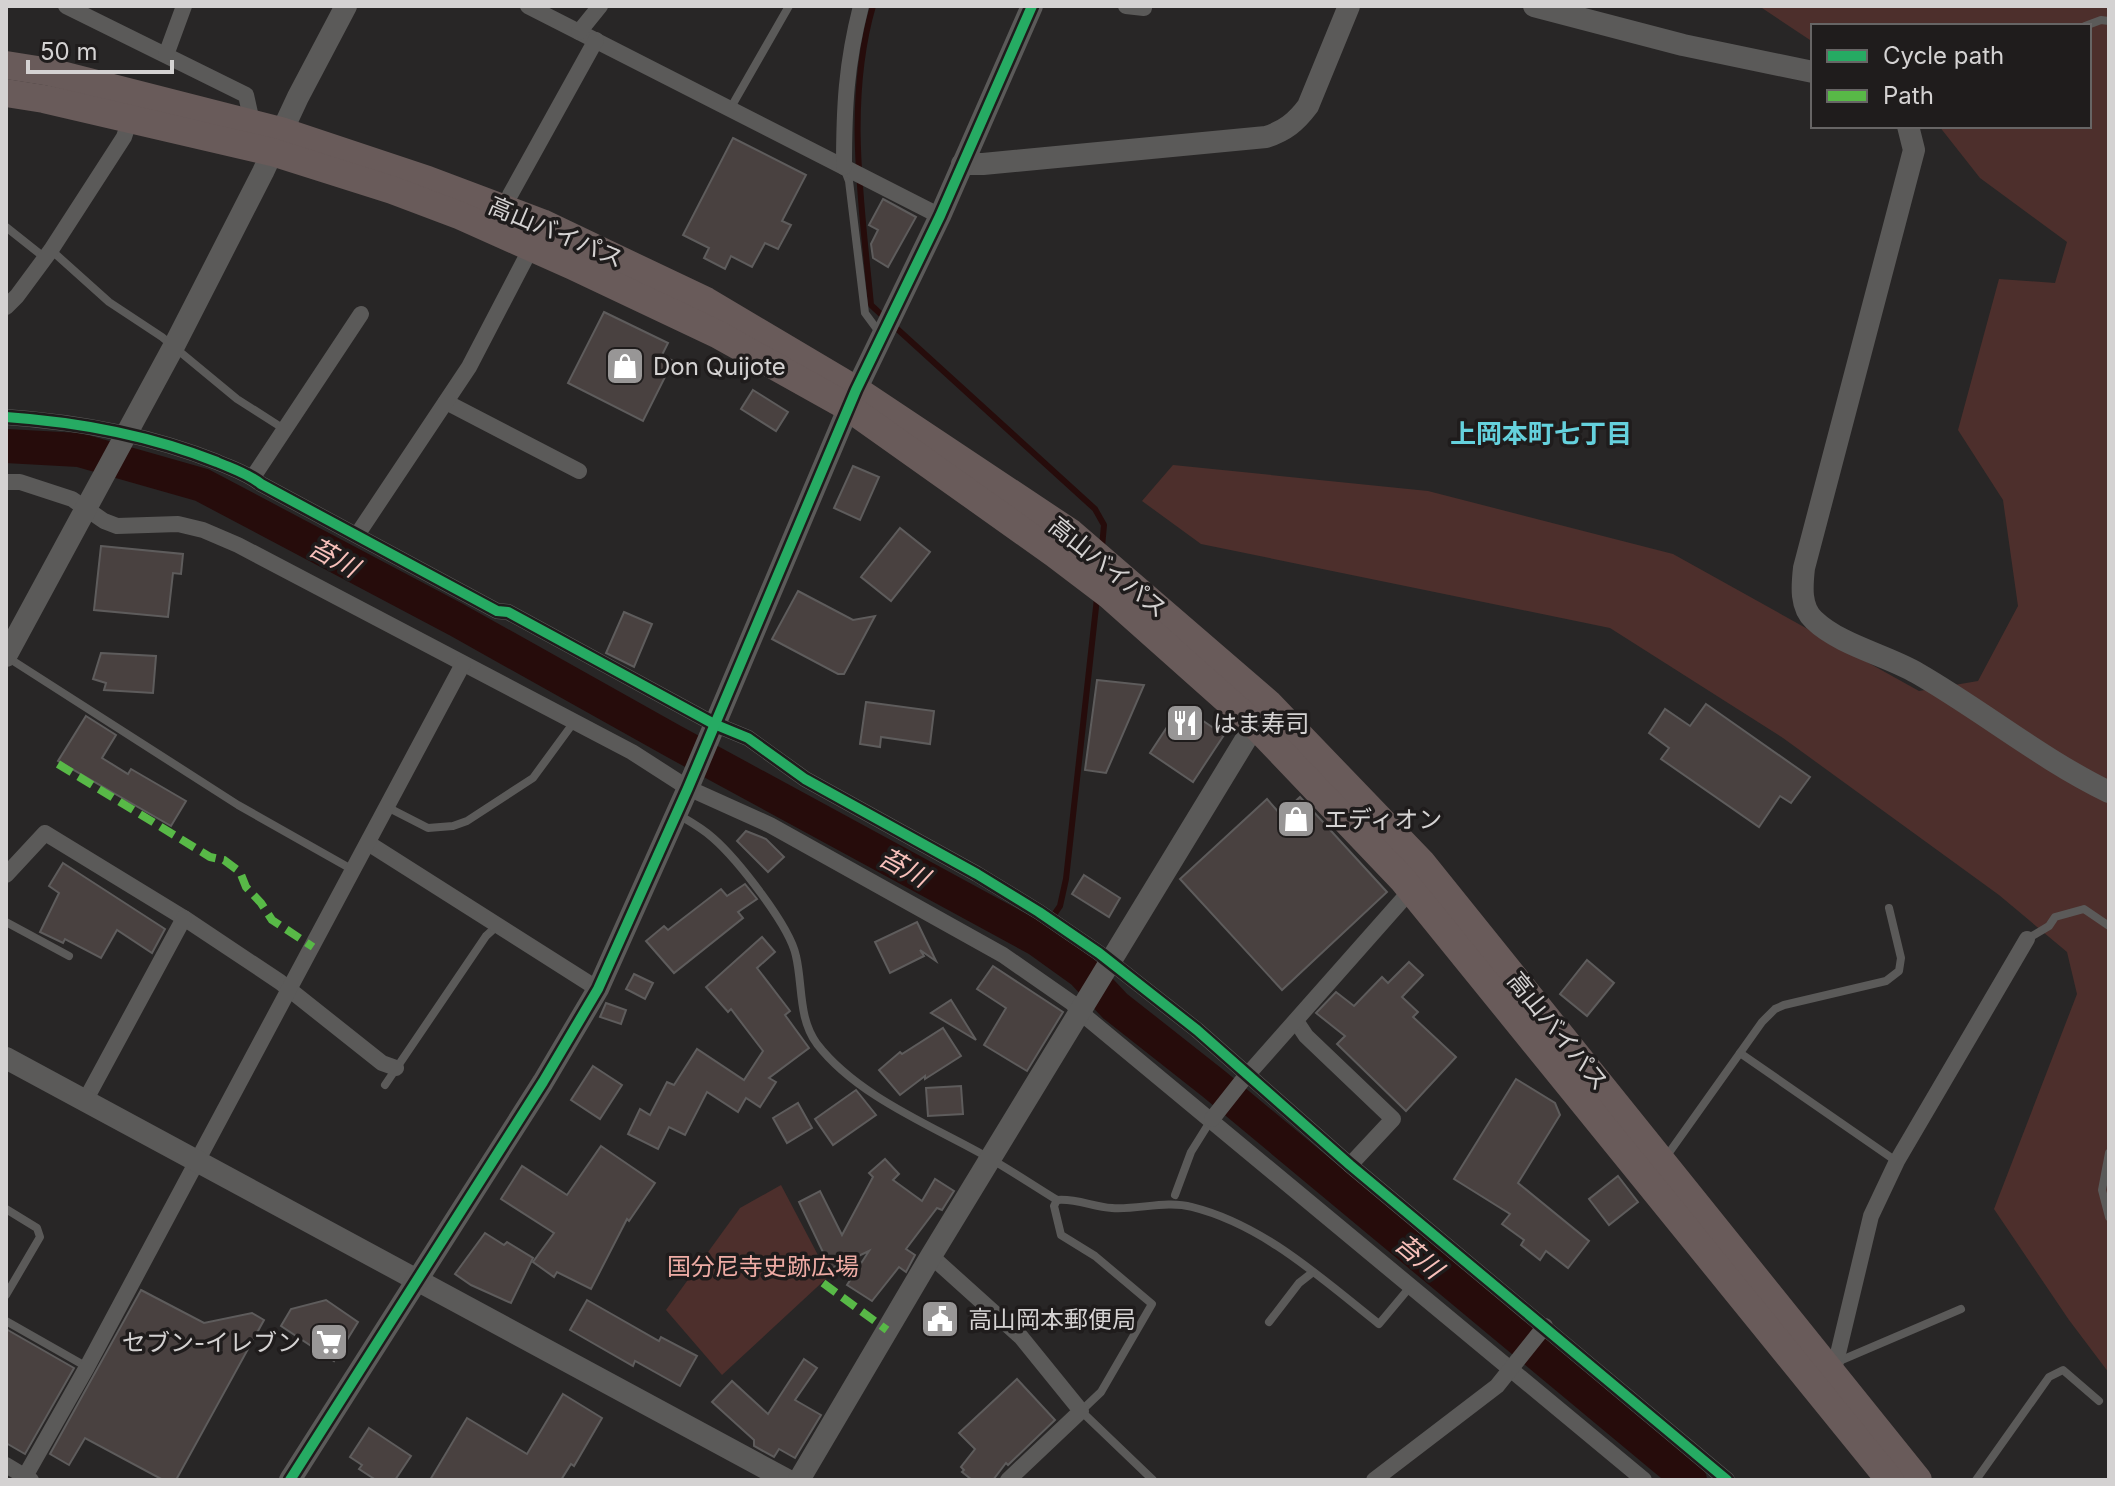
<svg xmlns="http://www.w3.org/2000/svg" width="2115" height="1486" font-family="Inter,'Noto Sans JP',sans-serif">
	<rect width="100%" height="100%" fill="#282626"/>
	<!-- green -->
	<g fill="#4d2f2c">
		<polygon points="1759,6 2109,6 2109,1373 2069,1320 1994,1209 2077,994 2067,952 1999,895 1783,738 1610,628 1201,544 1142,501 1173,465 1428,491 1673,554 1919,691 1978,681 2018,606 2003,500 1958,430 1999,279 2055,283 2067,242 1980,178 1939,126 2089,126 2089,26 1813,26 1813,42"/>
		<polygon points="781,1185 829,1276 722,1375 666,1310 740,1208"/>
	</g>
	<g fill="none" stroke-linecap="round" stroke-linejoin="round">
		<!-- stream -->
		<g stroke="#260c0b" stroke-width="6">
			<path d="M873,6C845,102 862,207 871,305L885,318"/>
			<polyline points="894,326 1095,509 1104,525 1102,547"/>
			<polyline points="1037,939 1060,906 1066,879 1097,598"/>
		</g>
		<!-- river -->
		<polyline stroke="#260c0b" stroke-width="34" points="6,446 79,450 202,485 457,620 673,741 1037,939 1083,972 1115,1006 1214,1084 1690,1480"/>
	</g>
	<!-- building -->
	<g fill="#494140" stroke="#5e5c5c" stroke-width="2">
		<polygon points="733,138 806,175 782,221 791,225 778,249 765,243 752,267 731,256 725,269 704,258 709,248 683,235"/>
		<polygon points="883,199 916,217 888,267 873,258 871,244 878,230 869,225"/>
		<polygon points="604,312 668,343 662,355 673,361 643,421 568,383"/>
		<polygon points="753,390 788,412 776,431 741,409"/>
		<polygon points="853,466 879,477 860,520 834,508"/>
		<polygon points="900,528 930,552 891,601 861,577"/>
		<polygon points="101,546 183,554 181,574 173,573 168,617 94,610"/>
		<polygon points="798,591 853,620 875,616 844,674 838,674 772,639"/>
		<polygon points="624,612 652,624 634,667 606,653"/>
		<polygon points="101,653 156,656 153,693 104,690 106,683 93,679"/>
		<polygon points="1097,680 1144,685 1106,773 1085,770"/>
		<polygon points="866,702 934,711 930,744 881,737 880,747 860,744"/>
		<polygon points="1706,704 1810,777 1791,803 1780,796 1759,827 1661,759 1669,748 1649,733 1665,709 1690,726"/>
		<polygon points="1181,706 1224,735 1193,782 1150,753"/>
		<polygon points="86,716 116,735 102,758 128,774 131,769 186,801 171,826 58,761"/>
		<polygon points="1300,797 1387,892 1282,990 1180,879 1267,799 1281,815"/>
		<polygon points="746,831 766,839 784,857 768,872 737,841"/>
		<polygon points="63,863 165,929 152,953 117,930 101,958 65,939 63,943 40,932 59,893 49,886"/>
		<polygon points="1084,875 1120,898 1109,917 1072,894"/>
		<polygon points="745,884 757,899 738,912 743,918 674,973 646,941 664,926 668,930 721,889 727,896"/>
		<polygon points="917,922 936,961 920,950 924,956 890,973 875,942"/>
		<polygon points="762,937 775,952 757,968 790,1011 785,1015 809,1048 769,1078 776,1082 760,1107 746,1098 738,1112 707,1092 685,1135 669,1127 658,1149 628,1134 640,1109 650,1115 667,1082 674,1085 697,1049 744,1080 763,1051 731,1009 728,1012 706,987"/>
		<polygon points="1587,960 1614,983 1587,1016 1560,994"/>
		<polygon points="1409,962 1423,975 1402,997 1418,1012 1413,1017 1456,1057 1406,1111 1337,1044 1345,1036 1316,1013 1336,992 1354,1006 1382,977 1388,983"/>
		<polygon points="993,966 1063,1012 1027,1071 984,1045 1006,1008 977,989"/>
		<polygon points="634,974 653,983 645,999 626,989"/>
		<polygon points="951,1000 976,1040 931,1013"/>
		<polygon points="606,1003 626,1010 621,1024 600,1017"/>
		<polygon points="943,1028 961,1056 925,1079 925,1076 900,1095 879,1070 900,1052 902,1054"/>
		<polygon points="593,1066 622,1085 600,1119 571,1100"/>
		<polygon points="1516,1079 1555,1103 1560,1115 1518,1183 1589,1241 1568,1268 1546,1251 1540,1260 1521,1245 1524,1240 1502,1224 1510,1214 1454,1179"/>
		<polygon points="961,1086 963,1114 928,1116 926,1088"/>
		<polygon points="856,1090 876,1115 833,1145 815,1119"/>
		<polygon points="798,1103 812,1128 787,1143 773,1118"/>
		<polygon points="601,1146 655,1183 629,1221 627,1219 591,1289 557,1272 554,1277 533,1262 554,1233 501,1199 522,1166 567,1195"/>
		<polygon points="885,1159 899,1174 893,1180 922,1201 935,1179 954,1191 942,1210 937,1208 906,1249 915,1255 906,1272 899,1267 872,1301 847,1285 869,1251 831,1269 799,1202 820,1191 842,1235 873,1177 869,1173"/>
		<polygon points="1618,1176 1638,1202 1609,1225 1589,1199"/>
		<polygon points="485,1233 504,1245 507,1242 533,1258 511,1303 471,1285 455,1274"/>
		<polygon points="141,1290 204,1323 252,1313 264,1320 176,1480 163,1480 85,1438 69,1465 50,1454"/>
		<polygon points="326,1300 358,1322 334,1361 281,1326 291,1309"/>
		<polygon points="587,1300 659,1341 661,1337 697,1356 680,1386 635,1361 633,1366 570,1330"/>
		<polygon points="6,1329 74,1368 25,1454 6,1443"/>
		<polygon points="804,1359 817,1368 795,1400 821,1415 795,1458 779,1449 774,1457 754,1446 754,1440 712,1402 732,1381 768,1414"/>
		<polygon points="1017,1379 1055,1420 1008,1465 1006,1463 993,1480 972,1480 962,1472 964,1470 961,1467 975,1449 959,1433"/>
		<polygon points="563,1394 602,1418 574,1466 571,1464 561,1480 430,1480 467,1418 527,1454"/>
		<polygon points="369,1428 411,1456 395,1480 376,1480 359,1469 362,1465 350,1457"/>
	</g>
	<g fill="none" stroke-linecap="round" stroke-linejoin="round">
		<!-- lane -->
		<g stroke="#5b5a59" stroke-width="8">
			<polyline points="2085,26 2101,20 2109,21"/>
			<polyline points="730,109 789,6"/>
			<polyline points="844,168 849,181 865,313 879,332"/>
			<polyline points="6,227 45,258"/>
			<polyline points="51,250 109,302 162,337 237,399 284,429"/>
			<polyline points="7,657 238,805 353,870"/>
			<polyline points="387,807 428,828 453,826 467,821 533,778 574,722"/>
			<path d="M677,814C689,821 702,828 713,838C737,859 790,926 796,956C803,986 798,1018 817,1044C858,1097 933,1126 989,1158C1012,1171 1034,1186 1057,1200C1076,1198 1093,1207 1112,1208C1138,1210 1166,1200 1192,1207C1264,1225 1322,1279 1379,1324L1410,1287"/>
			<polyline points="6,922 69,956"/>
			<polyline points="2027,939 2049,926 2055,917 2084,909 2109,926"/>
			<polyline points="1740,1053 1896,1161"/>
			<polyline points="385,1085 486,936 497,926"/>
			<polyline points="2109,1153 2102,1190 2109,1217"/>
			<polyline points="1666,1157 1762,1022 1775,1009 1784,1005 1886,981 1899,971 1901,958 1889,908"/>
			<polyline points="1175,1195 1191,1152 1211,1120"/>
			<polyline points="1057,1200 1054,1206 1061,1235 1095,1256 1152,1304 1101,1392 1081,1411 1153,1480"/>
			<polyline points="6,1209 37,1228 40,1237 6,1295"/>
			<polyline points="6,1321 87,1367"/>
			<polyline points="1269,1322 1299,1283 1313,1272"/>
			<polyline points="1837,1362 1961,1309"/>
			<polyline points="1976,1480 2049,1377 2063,1370 2099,1401"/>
		</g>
		<!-- street -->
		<g stroke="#5b5a59" stroke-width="16">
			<polyline points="66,6 246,95 252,122"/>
			<polyline points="528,6 940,216"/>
			<polyline points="1126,6 1144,8"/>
			<polyline points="579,32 600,6"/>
			<polyline points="166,55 184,6"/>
			<path d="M844,167C844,107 846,65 861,6"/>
			<polyline points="510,195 596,40"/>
			<polyline points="6,307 17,296 51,250 124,137 130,119"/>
			<polyline points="446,402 579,471"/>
			<path d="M6,417C79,422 149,435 217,462C233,469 247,473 261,484L497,611L508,612L714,724L748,738L805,779L977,874L1039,912L1099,953L1197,1030L1350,1165L1727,1480"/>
			<polyline points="253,477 361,314"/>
			<polyline points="6,482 20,482 72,499 104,521 117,526 178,524 203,530 238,545 632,752 688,788 770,825 1003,955 1072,1003 1080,1012 1644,1480"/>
			<polyline points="357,535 469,367 531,248"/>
			<polyline points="368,843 598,989"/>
			<polyline points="6,875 45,833 184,918 280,982 382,1063 396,1068"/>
			<polyline points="1296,1021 1306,1036 1393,1119 1350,1165"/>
			<polyline points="85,1101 184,918"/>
			<polyline points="1212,1119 1242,1081 1411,890"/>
			<polyline points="931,1256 1021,1337 1081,1411 1008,1480"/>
			<polyline points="1828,1368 1836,1362 1871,1216 1897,1161 2027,939"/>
			<polyline points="6,1465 31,1480"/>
			<polyline points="23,1480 87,1367 463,664"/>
			<polyline points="1374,1480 1497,1386 1545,1326"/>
		</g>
		<!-- secondary -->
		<g stroke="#5b5a59" stroke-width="22">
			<polyline points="1534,6 1683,45 1813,72"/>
			<path d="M1908,126L1914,150L1804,568C1802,586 1800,607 1814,620C1840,645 1886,655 1917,673C1983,711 2041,759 2109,792"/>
			<path d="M962,164H983L1266,137C1285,131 1296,122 1308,106L1349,6"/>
			<polyline points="6,656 174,346 263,172 298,97 346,6"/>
			<polyline points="6,1058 787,1480"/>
			<polyline points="290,1480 543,1082 598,989 688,788 856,390 940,216 1032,6"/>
			<polyline points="799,1480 931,1256 1263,711"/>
		</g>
		<!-- highway -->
		<g stroke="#695b5a" stroke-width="28">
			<polyline points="6,65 50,72 281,131 428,180 542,223 706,301 856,390 1071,533 1268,703 1422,863 1918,1480"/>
			<polyline points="6,93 44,99 272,152 392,190 461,216 573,266 717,334 848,407 1055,554 1109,595 1254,724 1402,879 1890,1480"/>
		</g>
		<!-- quiet -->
		<g stroke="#58b947" stroke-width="8" stroke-dasharray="16 8" stroke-linecap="butt">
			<polyline points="58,764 210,857 224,860 240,872 246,887 261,903 272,920 313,947"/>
			<polyline points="823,1283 887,1330"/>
		</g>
		<defs>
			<g id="cycleway">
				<path d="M6,417C79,422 149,435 217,462C233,469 247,473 261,484L497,611L508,612L714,724L748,738L805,779L977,874L1039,912L1099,953L1197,1030L1350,1165L1727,1480"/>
				<polyline points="290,1480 543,1082 598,989 688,788 856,390 940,216 1032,6"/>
			</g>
		</defs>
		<!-- cycleway casing -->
		<use href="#cycleway" stroke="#1f1c1c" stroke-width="15"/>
		<!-- cycleway -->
		<use href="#cycleway" stroke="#26ab63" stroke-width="10"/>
	</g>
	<!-- icons -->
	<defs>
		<symbol id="shop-square" viewBox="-11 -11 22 22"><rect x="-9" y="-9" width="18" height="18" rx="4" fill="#989696" stroke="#1f1c1c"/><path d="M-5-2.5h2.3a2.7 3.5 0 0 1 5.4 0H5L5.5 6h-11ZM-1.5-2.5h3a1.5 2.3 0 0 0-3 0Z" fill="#fff"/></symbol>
		<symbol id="restaurant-square" viewBox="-11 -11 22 22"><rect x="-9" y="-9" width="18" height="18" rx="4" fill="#989696" stroke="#1f1c1c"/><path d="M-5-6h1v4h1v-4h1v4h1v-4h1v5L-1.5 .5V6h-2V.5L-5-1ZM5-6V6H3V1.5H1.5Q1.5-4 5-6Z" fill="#fff"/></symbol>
		<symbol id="civic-square" viewBox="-11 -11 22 22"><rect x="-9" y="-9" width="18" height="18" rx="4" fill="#989696" stroke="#1f1c1c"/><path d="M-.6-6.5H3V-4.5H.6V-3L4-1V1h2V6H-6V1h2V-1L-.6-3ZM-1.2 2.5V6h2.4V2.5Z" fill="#fff"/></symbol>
		<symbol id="supermarket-square" viewBox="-11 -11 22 22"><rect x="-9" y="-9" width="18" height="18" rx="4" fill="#989696" stroke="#1f1c1c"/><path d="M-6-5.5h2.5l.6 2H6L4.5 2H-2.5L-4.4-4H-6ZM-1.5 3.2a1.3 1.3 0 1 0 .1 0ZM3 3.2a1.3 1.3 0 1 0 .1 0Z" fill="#fff"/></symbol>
	</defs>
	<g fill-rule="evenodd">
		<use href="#shop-square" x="603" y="344" width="44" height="44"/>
		<use href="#restaurant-square" x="1163" y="701" width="44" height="44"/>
		<use href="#shop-square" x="1274" y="797" width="44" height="44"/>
		<use href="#civic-square" x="918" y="1297" width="44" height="44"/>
		<use href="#supermarket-square" x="307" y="1320" width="44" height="44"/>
	</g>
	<g text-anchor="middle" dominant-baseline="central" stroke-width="7" stroke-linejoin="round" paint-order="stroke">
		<!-- street labels -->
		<g font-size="24" fill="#d4d2d2" stroke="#1f1c1c">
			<text transform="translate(556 232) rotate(23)">高山バイパス</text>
			<text transform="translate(1108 567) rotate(39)">高山バイパス</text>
			<text transform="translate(1558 1031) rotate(51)">高山バイパス</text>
		</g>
		<!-- poi labels -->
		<g font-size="24" fill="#d4d2d2" stroke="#1f1c1c" text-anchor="start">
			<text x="653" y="366">Don Quijote</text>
			<text x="1213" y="723">はま寿司</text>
			<text x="1324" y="819">エディオン</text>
			<text x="968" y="1319">高山岡本郵便局</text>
			<text x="301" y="1342" text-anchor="end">セブン-イレブン</text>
		</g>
		<!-- park labels -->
		<g font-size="24" fill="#efaca5" stroke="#1f1c1c">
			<text x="763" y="1266">国分尼寺史跡広場</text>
		</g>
		<!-- neighbourhood labels -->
		<g font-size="26" font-weight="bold" fill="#65d1dd" stroke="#1f1c1c">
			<text x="1541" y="433">上岡本町七丁目</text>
		</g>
		<!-- water labels -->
		<g font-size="26" font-style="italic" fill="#f7c0ba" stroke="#1f1c1c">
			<text transform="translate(334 557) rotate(29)">苔川</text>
			<text transform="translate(904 867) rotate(29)">苔川</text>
			<text transform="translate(1419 1256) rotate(40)">苔川</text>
		</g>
	</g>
	<!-- border -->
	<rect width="2115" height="1486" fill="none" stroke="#d4d2d2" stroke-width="16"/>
	<!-- legend -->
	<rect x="1811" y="24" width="280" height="104" fill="#1f1c1c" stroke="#676565" stroke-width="2"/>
	<rect x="1827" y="50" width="40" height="12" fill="#26ab63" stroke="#676565" stroke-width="2"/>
	<text x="1883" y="64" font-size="24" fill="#d4d2d2">Cycle path</text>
	<rect x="1827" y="90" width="40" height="12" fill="#58b947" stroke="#676565" stroke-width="2"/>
	<text x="1883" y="104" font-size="24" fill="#d4d2d2">Path</text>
	<!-- scale -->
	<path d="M28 60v12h144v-12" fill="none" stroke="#d4d2d2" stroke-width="4"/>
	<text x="40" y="60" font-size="24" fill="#d4d2d2" stroke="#1f1c1c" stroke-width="6" paint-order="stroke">50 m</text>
</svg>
